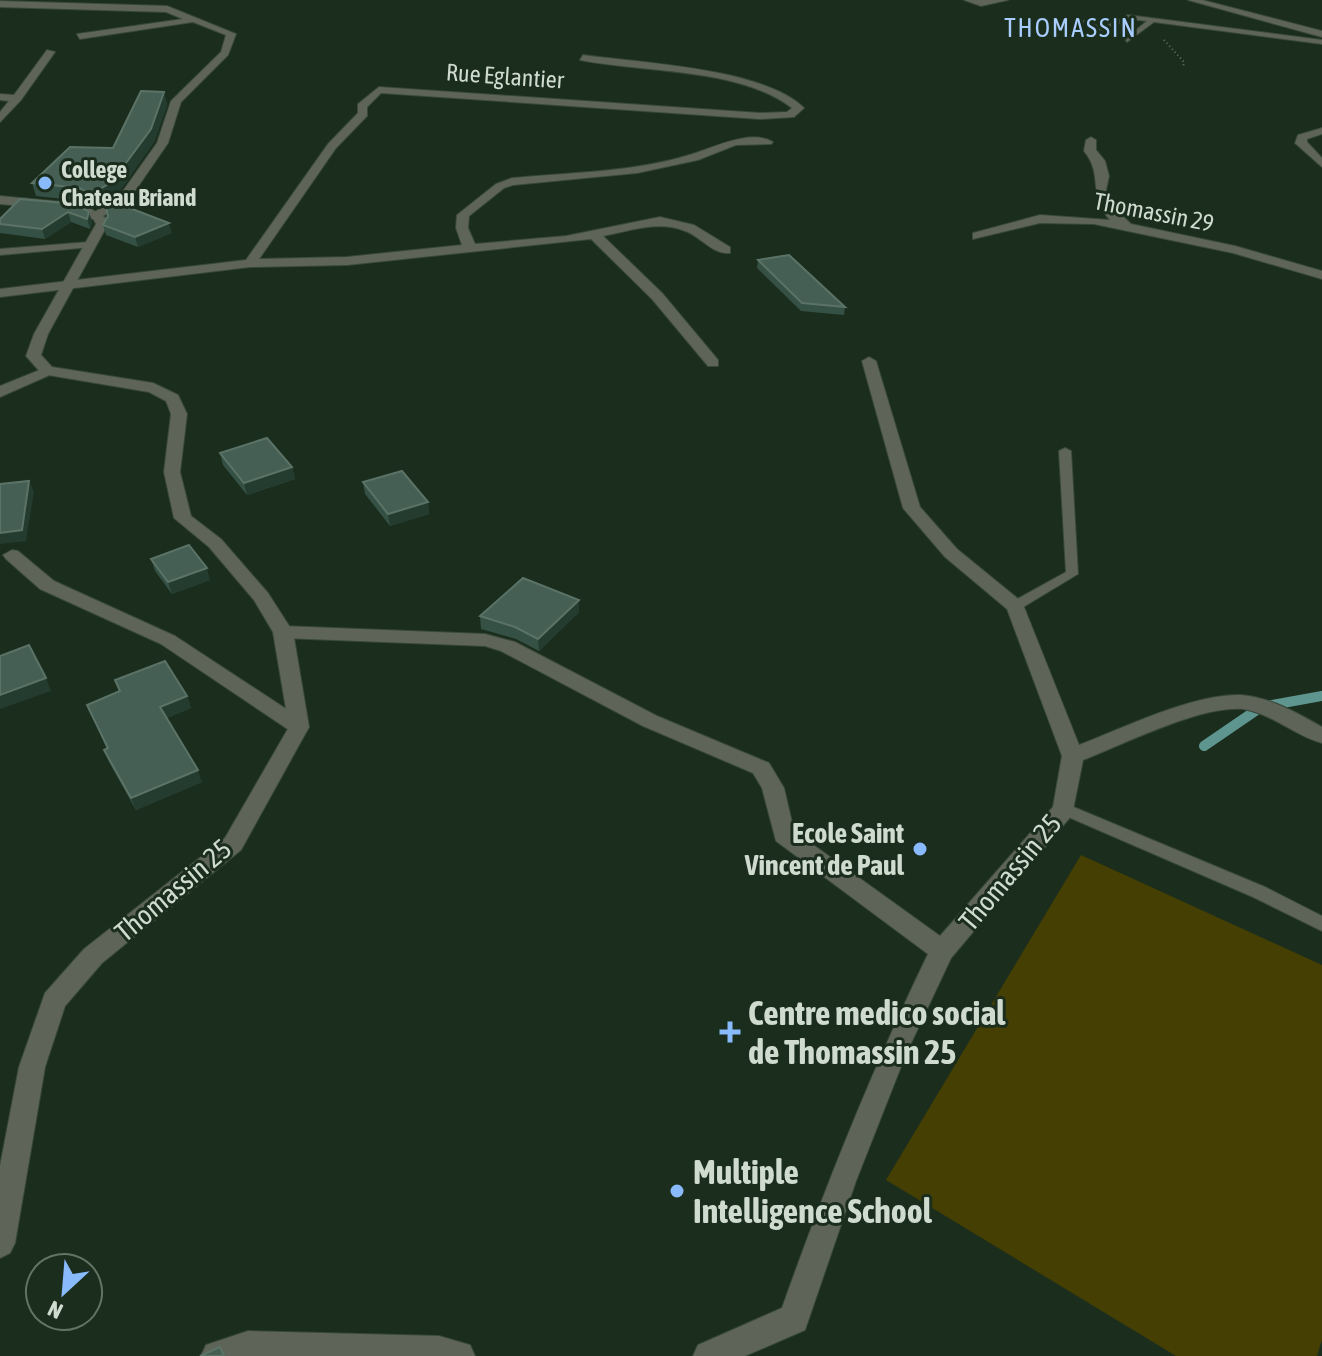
<svg xmlns="http://www.w3.org/2000/svg" width="1322" height="1356" font-family="'Asap Condensed',sans-serif">
	<rect width="100%" height="100%" fill="#1b2d1c"/>
	<!-- green -->
	<polygon fill="#453f04" points="1081,855 1322,965 1322,1340 1317,1356 1176,1356 886,1180"/>
	<g fill="none" stroke-linecap="round" stroke-linejoin="round">
		<!-- stream -->
		<polyline stroke="#5e958f" stroke-width="10" points="1204,746 1261,707 1322,696"/>
		<defs>
			<g id="service">
				<path d="M1128,15L1322,40V44L1154,22L1127,42L1125,39L1147,21L1129,19L1105,31L1088,27L1083,21L1088,20C1100,34 1115,21 1128,15Z"/>
				<polygon points="89,242 93,245 92,247 0,255 0,249"/>
				<polygon points="1065,448 1071,451 1078,574 1020,609 1010,609 1008,606 1010,603 1066,572 1059,451"/>
				<polygon points="1064,803 1265,887 1322,916 1322,931 1253,897 1059,813 1056,809 1059,805"/>
			</g>
			<g id="minor">
				<polygon points="964,0 1008,0 981,6"/>
				<polygon points="1188,0 1202,0 1322,31 1322,37"/>
				<polygon points="0,1 167,6 236,34 228,55 181,102 168,143 126,204 101,217 91,214 118,198 157,143 171,101 221,52 226,35 193,22 80,39 77,34 183,19 166,12 0,7"/>
				<polygon points="47,50 55,52 21,100 0,122 0,112 9,101 0,100 0,94 14,95"/>
				<path d="M583,55C640,63 764,68 804,108L794,117L760,119L381,93L367,107V116L336,148L259,259L347,257L462,245L456,228L457,215L496,184L512,178C576,172 647,172 707,149C726,142 755,131 773,142L771,144L736,145L698,160L637,173L513,185L504,188L469,216L468,228L475,244L566,236L660,217L694,225L730,247V253C713,255 700,236 685,231C658,220 630,231 603,236L662,293L718,360V366H708L652,299L591,239L347,265L250,267L0,297V289L246,260L328,144L358,113V104L379,87L760,113L787,112L792,108C738,67 644,73 580,60Z"/>
				<polygon points="1322,128 1322,134 1307,139 1307,142 1322,158 1322,167 1295,143 1298,135"/>
				<path d="M1091,137L1096,140V150L1105,161L1109,176L1106,190L1110,204L1131,224L1235,246L1322,271V279L1233,253L1094,224L1040,223L973,239V233L1040,215L1110,220C1087,195 1104,175 1084,151L1086,140Z"/>
				<path d="M869,357L876,361L920,507L957,549L1022,602L1079,745C1123,728 1195,693 1241,695C1269,697 1298,713 1322,727V743C1296,736 1275,716 1248,710C1209,701 1122,745 1083,760L1072,815L951,958L906,1054L856,1181L805,1330L745,1356H693L698,1345L782,1308C825,1187 872,1070 928,954L776,841L762,788L753,773L643,726L501,651L485,646L283,638L273,632L283,626L485,634L515,642L657,716L769,763L784,788L794,831L940,936L1053,807L1062,756L1007,609L945,557L903,508L862,361Z"/>
				<polygon points="47,367 54,371 52,374 0,397 0,386"/>
				<polygon points="12,550 18,551 54,581 175,636 306,722 309,727 306,732 292,732 161,644 40,589 6,559 3,555"/>
				<polygon points="248,1331 439,1336 470,1345 475,1356 201,1356 206,1345"/>
			</g>
			<polygon id="tertiary" points="0,196 83,204 106,218 108,224 48,334 41,355 52,367 153,383 178,395 187,414 180,472 191,516 221,539 268,593 293,632 309,727 241,850 102,963 65,1006 45,1067 15,1243 10,1253 0,1258 0,1166 19,1067 45,993 84,949 225,838 289,727 273,632 254,600 209,547 174,518 164,472 171,414 166,401 149,392 42,374 26,356 34,334 96,224 94,220 80,211 0,204"/>
		</defs>
		<!-- service casing -->
		<use href="#service" stroke="#384939" stroke-width="2"/>
		<!-- minor casing -->
		<use href="#minor" stroke="#384939" stroke-width="2"/>
		<!-- tertiary casing -->
		<use href="#tertiary" stroke="#384939" stroke-width="2"/>
		<!-- path -->
		<polyline stroke="#667566" stroke-width="2" stroke-dasharray="1 3" stroke-linecap="butt" points="1164,40 1184,62 1183,68"/>
		<!-- service -->
		<use href="#service" fill="#5f6459" fill-rule="evenodd"/>
		<!-- minor -->
		<use href="#minor" fill="#5f6459" fill-rule="evenodd"/>
		<!-- tertiary -->
		<use href="#tertiary" fill="#5f6459" fill-rule="evenodd"/>
	</g>
	<!-- wall -->
	<g fill="#355045">
		<polygon points="164,92 167,105 154,142 116,196 95,208 83,201 36,196 32,183 113,148"/>
		<polygon points="76,204 92,222 90,229 71,222 45,239 0,233 0,219"/>
		<polygon points="103,225 172,233 138,247 106,235"/>
		<polygon points="758,260 845,307 844,315 801,311 757,268"/>
		<polygon points="220,453 292,467 295,479 247,495 223,465"/>
		<polygon points="363,482 428,502 429,514 390,526 365,494"/>
		<polygon points="151,559 210,580 172,594 155,571"/>
		<polygon points="579,612 539,651 516,639 481,629 480,616"/>
		<polygon points="115,680 187,696 191,708 167,718 202,782 136,810 109,762 104,750 107,749 87,705 119,691"/>
	</g>
	<!-- shaded-wall -->
	<g fill="#233c2f">
		<polygon points="164,92 167,105 154,142 116,196 95,208 91,194"/>
		<polygon points="68,212 71,222 45,239 42,229"/>
		<polygon points="89,212 92,222 90,229 87,219"/>
		<polygon points="169,223 172,233 138,247 135,237"/>
		<polygon points="292,467 295,479 247,495 244,483"/>
		<polygon points="29,481 34,492 26,541 0,544 0,533"/>
		<polygon points="428,502 429,514 390,526 388,514"/>
		<polygon points="207,568 210,580 172,594 168,582"/>
		<polygon points="579,600 579,612 539,651 538,639"/>
		<polygon points="46,678 51,691 0,709 0,695"/>
		<polygon points="187,696 191,708 164,720 160,707"/>
		<polygon points="198,770 202,782 136,810 131,798"/>
	</g>
	<!-- building -->
	<g fill="#455f54" stroke="#5b7367" stroke-width="2">
		<polygon points="141,91 164,92 151,129 112,182 91,194 79,188 32,183 70,147 113,148"/>
		<polygon points="20,199 76,204 89,212 87,219 68,212 42,229 0,224 0,219"/>
		<polygon points="114,202 169,223 135,237 103,225 108,216 106,207"/>
		<polygon points="789,255 845,307 802,303 758,260"/>
		<polygon points="267,438 292,467 244,483 220,453"/>
		<polygon points="402,471 428,502 388,514 363,482"/>
		<polygon points="29,481 22,530 0,533 0,484"/>
		<polygon points="189,545 207,568 168,582 151,559"/>
		<polygon points="523,578 579,600 538,639 515,627 480,616"/>
		<polygon points="29,645 46,678 0,695 0,656"/>
		<polygon points="165,661 187,696 160,707 198,770 131,798 104,750 108,748 87,705 120,691 115,680"/>
		<polygon points="220,1347 224,1356 200,1356"/>
	</g>
	<!-- markers -->
	<g fill="#89bafc" stroke="#1b2d1c" stroke-width="3">
		<circle cx="45" cy="183" r="8"/>
		<circle cx="920" cy="849" r="8"/>
		<path d="M726 1020h8v8h8v8h-8v8h-8v-8h-8v-8h8z"/>
		<circle cx="677" cy="1191" r="8"/>
	</g>
	<g text-anchor="middle" dominant-baseline="central" stroke-width="6" stroke-linejoin="round" paint-order="stroke">
		<!-- far-street labels -->
		<g font-size="24" fill="#cfdbcf" stroke="#1b2d1c">
			<text transform="translate(505 76) rotate(4)">Rue Eglantier</text>
			<text transform="translate(1154 212) rotate(11)">Thomassin 29</text>
		</g>
		<!-- far-poi labels -->
		<g font-size="24" font-weight="bold" fill="#cfdbcf" stroke="#1b2d1c" text-anchor="start">
			<text x="61" y="169">College<tspan x="61" dy="28">Chateau Briand</tspan></text>
		</g>
		<!-- far-quarter labels -->
		<g font-size="26" letter-spacing="2" fill="#a8cdfe" stroke="#1b2d1c">
			<text x="1071" y="28">THOMASSIN</text>
		</g>
		<!-- poi labels -->
		<g font-size="28" font-weight="bold" fill="#cfdbcf" stroke="#1b2d1c" text-anchor="end">
			<text x="904" y="833">Ecole Saint<tspan x="904" dy="32">Vincent de Paul</tspan></text>
		</g>
		<!-- street labels -->
		<g font-size="28" fill="#cfdbcf" stroke="#1b2d1c">
			<text transform="translate(1010 872) rotate(-50)">Thomassin 25</text>
			<text transform="translate(173 890) rotate(-40)">Thomassin 25</text>
		</g>
		<!-- near-poi labels -->
		<g font-size="34" font-weight="bold" fill="#cfdbcf" stroke="#1b2d1c" text-anchor="start">
			<text x="748" y="1012">Centre medico social<tspan x="748" dy="39">de Thomassin 25</tspan></text>
			<text x="693" y="1171">Multiple<tspan x="693" dy="39">Intelligence School</tspan></text>
		</g>
	</g>
	<!-- north arrow -->
	<g transform="translate(64 1292) rotate(206)"><circle r="38" fill="#1b2d1c" stroke="#637364" stroke-width="2"/>
	<path d="M0-6L14 30L0 20L-14 30Z" fill="#89bafc"/>
	<text y="-12" font-size="22" font-weight="bold" text-anchor="middle" fill="#cfdbcf">N</text>
	</g>
</svg>
